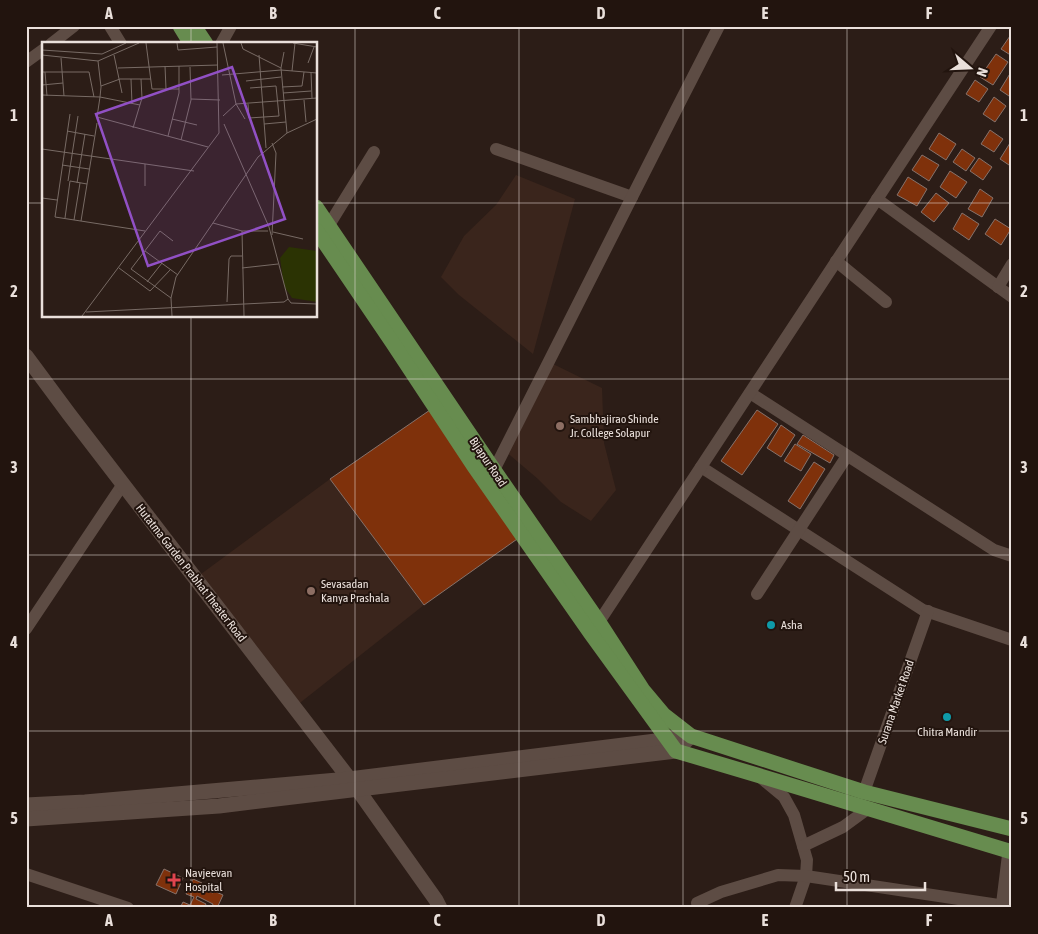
<svg xmlns="http://www.w3.org/2000/svg" width="1038" height="934" font-family="'Asap Condensed',sans-serif">
	<rect width="100%" height="100%" fill="#2c1d17"/>
	<!-- built -->
	<g fill="#3a251c">
		<polygon points="516,175 575,199 533,354 459,295 441,277 464,236 496,205"/>
		<polygon points="549,362 602,388 604,443 616,490 591,521 561,502 538,479 504,450"/>
		<polygon points="330,479 424,605 296,706 197,577"/>
	</g>
	<!-- building -->
	<g fill="#7f310b" stroke="#86726b">
		<polygon points="1010,36 1012,37 1012,56 1001,49"/>
		<polygon points="996,54 1008,62 993,85 980,77"/>
		<polygon points="1011,72 1012,73 1012,98 1000,90"/>
		<polygon points="975,80 988,89 979,102 966,94"/>
		<polygon points="994,97 1006,106 995,122 983,114"/>
		<polygon points="990,130 1003,139 994,152 981,144"/>
		<polygon points="939,133 956,144 946,160 929,149"/>
		<polygon points="1010,143 1012,144 1012,167 1000,159"/>
		<polygon points="962,149 975,158 966,171 953,162"/>
		<polygon points="922,155 939,165 929,181 912,170"/>
		<polygon points="979,158 992,167 983,180 970,171"/>
		<polygon points="950,171 967,182 956,198 940,187"/>
		<polygon points="908,177 927,189 917,206 897,195"/>
		<polygon points="980,189 993,198 982,217 968,209"/>
		<polygon points="936,193 949,203 934,222 921,212"/>
		<polygon points="962,213 979,224 969,240 953,229"/>
		<polygon points="995,219 1011,229 1001,245 985,234"/>
		<polygon points="430,410 520,537 424,605 330,479"/>
		<polygon points="757,410 778,424 742,475 721,461"/>
		<polygon points="781,425 795,435 781,457 767,448"/>
		<polygon points="803,435 834,455 830,463 797,444"/>
		<polygon points="795,444 811,454 801,471 784,461"/>
		<polygon points="814,462 825,469 800,509 788,501"/>
		<polygon points="164,869 183,878 176,894 156,885"/>
		<polygon points="193,879 202,883 200,888 213,893 214,891 223,895 217,908 212,907 213,904 197,896 196,899 206,904 204,908 180,908 183,902 190,905 194,897 186,894"/>
	</g>
	<g fill="none" stroke-linecap="round" stroke-linejoin="round">
		<!-- street -->
		<g stroke="#5d4c44" stroke-width="12">
			<polyline points="110,26 121,44"/>
			<polyline points="51,44 74,26"/>
			<polyline points="221,44 231,26"/>
			<polyline points="26,62 44,49"/>
			<polyline points="496,149 632,197"/>
			<polyline points="877,199 1012,297"/>
			<polyline points="329,225 374,152"/>
			<polyline points="836,261 886,302"/>
			<polyline points="998,287 1012,264"/>
			<polyline points="750,393 994,550 1012,556"/>
			<polyline points="701,467 923,610 1012,640"/>
			<polyline points="488,474 494,470 676,110 719,26"/>
			<polyline points="757,594 847,456"/>
			<polyline points="595,628 991,26"/>
			<polyline points="26,629 123,484"/>
			<polyline points="760,777 784,797 794,815 807,860 806,876 795,908"/>
			<polyline points="864,792 928,611"/>
			<polyline points="803,846 843,827 869,808"/>
			<polyline points="26,874 128,908"/>
			<polyline points="697,903 721,892 778,875 806,876 1012,907"/>
		</g>
		<!-- secondary -->
		<g stroke="#5d4c44" stroke-width="15">
			<polyline points="26,356 69,414 358,790 436,900 440,908"/>
			<polyline points="26,805 85,802 349,779 680,738"/>
			<polyline points="26,819 219,806 676,751 691,736"/>
			<polyline points="1003,908 1010,851"/>
		</g>
		<!-- primary -->
		<g stroke="#678c4f" stroke-width="15">
			<polyline points="180,26 191,44"/>
			<polyline points="194,26 206,44"/>
			<polyline points="316,207 494,470 599,622 643,690 664,715 691,736 864,792 1012,829"/>
			<polyline points="316,230 392,342 473,465 591,634 676,751 757,775 1012,852"/>
		</g>
	</g>
	<!-- grid -->
	<path fill="none" stroke="#eae0db" stroke-width="1" stroke-opacity="0.55" d="M191,26V44M355,26V908M519,26V908M683,26V908M847,26V908M26,203H44M316,203H1012M191,316V908M26,379H1012M26,555H1012M26,731H1012"/>
	<!-- markers -->
	<g fill="#8d6e63" stroke="#22140e" stroke-width="2">
		<circle cx="560" cy="426" r="5"/>
		<circle cx="311" cy="591" r="5"/>
	</g>
	<g fill="#0f9aa8" stroke="#22140e" stroke-width="2">
		<circle cx="771" cy="625" r="5"/>
		<circle cx="947" cy="717" r="5"/>
	</g>
	<path fill="#e0444e" stroke="#22140e" stroke-width="2" d="M171.5 872.5h5v5h5v5h-5v5h-5v-5h-5v-5h5z"/>
	<g text-anchor="middle" dominant-baseline="central" stroke-width="4" stroke-linejoin="round" paint-order="stroke">
		<!-- poi labels -->
		<g font-size="12" fill="#eae0db" stroke="#22140e" text-anchor="start">
			<text x="570" y="419">Sambhajirao Shinde<tspan x="570" dy="14">Jr. College Solapur</tspan></text>
			<text x="321" y="584">Sevasadan<tspan x="321" dy="14">Kanya Prashala</tspan></text>
			<text x="781" y="625">Asha</text>
			<text x="947" y="732" text-anchor="middle">Chitra Mandir</text>
			<text x="185" y="873">Navjeevan<tspan x="185" dy="14">Hospital</tspan></text>
		</g>
		<!-- street labels -->
		<g font-size="12" fill="#eae0db" stroke="#22140e">
			<text transform="translate(488 462) rotate(56)">Bijapur Road</text>
			<text transform="translate(191 573) rotate(52)">Hutatma Garden Prabhat Theater Road</text>
			<text transform="translate(896 702) rotate(-71)">Surana Market Road</text>
		</g>
	</g>
	<!-- overview -->
	<g transform="translate(42 42)">
		<rect width="275" height="275" fill="#2c1d17"/>
		<path d="M247,205L275,209V260L250,256L242,244L238,216Z" fill="#2b3303"/>
		<path fill="none" stroke="#786b65" stroke-width="1" d="M104,1L110,47H137M135,1L136,8L175,5M181,1L194,62L203,77M199,1L201,7L239,26L245,91M251,1L275,5M0,8L60,12L84,1M0,13L56,19L59,45L58,55L0,53M72,13L80,51M217,13L224,106M19,16L22,54M56,19L97,1M266,21L272,5M123,24L124,47M76,26L176,23M239,26L242,10M250,29L253,1M0,30H47L52,55M3,30L5,54M269,30L270,56M180,33L239,28L275,31M89,37L90,62M204,39L239,35M0,43L21,41M59,44L78,37H109M240,45L260,44L262,30M241,51L269,49M149,57L178,58M262,58L264,80M206,62L207,76L237,74L234,44L208,46M98,63L58,55L55,75L166,105M28,72L13,175L103,189M181,74L194,62L275,56M130,77L155,83M182,82L227,185L246,257M222,82L244,80M91,86L100,56L99,37M25,89L52,94M126,94L137,51V24M139,98L149,58L148,25M0,107L152,129M20,123L47,127M26,139L36,74M35,141L43,92M103,144V122M0,156L15,158M23,176L28,139L45,142M32,178L38,141M39,179L55,81M171,181L200,189H226M200,189L202,274M231,190L261,197M230,193L234,111L230,101M103,209L136,233M77,226L108,249L129,227M200,226L236,222M105,240L120,221M129,256L89,227L118,189L131,199M185,260L187,217L189,214H200M44,270L242,260L246,257L249,261L275,262M40,274L177,91L175,1M130,274L129,256L134,235L216,115L245,91L275,77"/>
		<path fill="#9150c5" fill-opacity="0.15" stroke="#9150c5" stroke-width="2.5" d="M190,25L243,177L106,224L54,72Z"/>
		<rect width="275" height="275" fill="none" stroke="#eae0db" stroke-width="2.5"/>
	</g>
	<!-- border -->
	<rect width="1038" height="934" fill="none" stroke="#22140e" stroke-width="55"/>
	<!-- north arrow -->
	<g transform="translate(970 68) rotate(109)" stroke="#22140e" stroke-width="4" paint-order="stroke">
	<path d="M0-4L9 19L0 12L-9 19Z" fill="#eae0db"/>
	<text y="-8" font-size="14" font-weight="bold" text-anchor="middle" fill="#eae0db">N</text>
	</g>
	<!-- scale -->
	<path d="M836 882v8h89v-8" fill="none" stroke="#eae0db" stroke-width="2.5"/>
	<text x="843" y="882" font-size="15" fill="#eae0db" stroke="#22140e" stroke-width="4" paint-order="stroke">50 m</text>
	<rect x="28" y="28" width="982" height="878" fill="none" stroke="#eae0db" stroke-width="2"/>
	<g font-size="16" text-anchor="middle" font-weight="bold" fill="#eae0db">
		<text x="109" y="19">A</text>
		<text x="273" y="19">B</text>
		<text x="437" y="19">C</text>
		<text x="601" y="19">D</text>
		<text x="765" y="19">E</text>
		<text x="929" y="19">F</text>
		<text x="14" y="121">1</text>
		<text x="1024" y="121">1</text>
		<text x="14" y="297">2</text>
		<text x="1024" y="297">2</text>
		<text x="14" y="473">3</text>
		<text x="1024" y="473">3</text>
		<text x="14" y="648">4</text>
		<text x="1024" y="648">4</text>
		<text x="14" y="824">5</text>
		<text x="1024" y="824">5</text>
		<text x="109" y="926">A</text>
		<text x="273" y="926">B</text>
		<text x="437" y="926">C</text>
		<text x="601" y="926">D</text>
		<text x="765" y="926">E</text>
		<text x="929" y="926">F</text>
	</g>
</svg>
